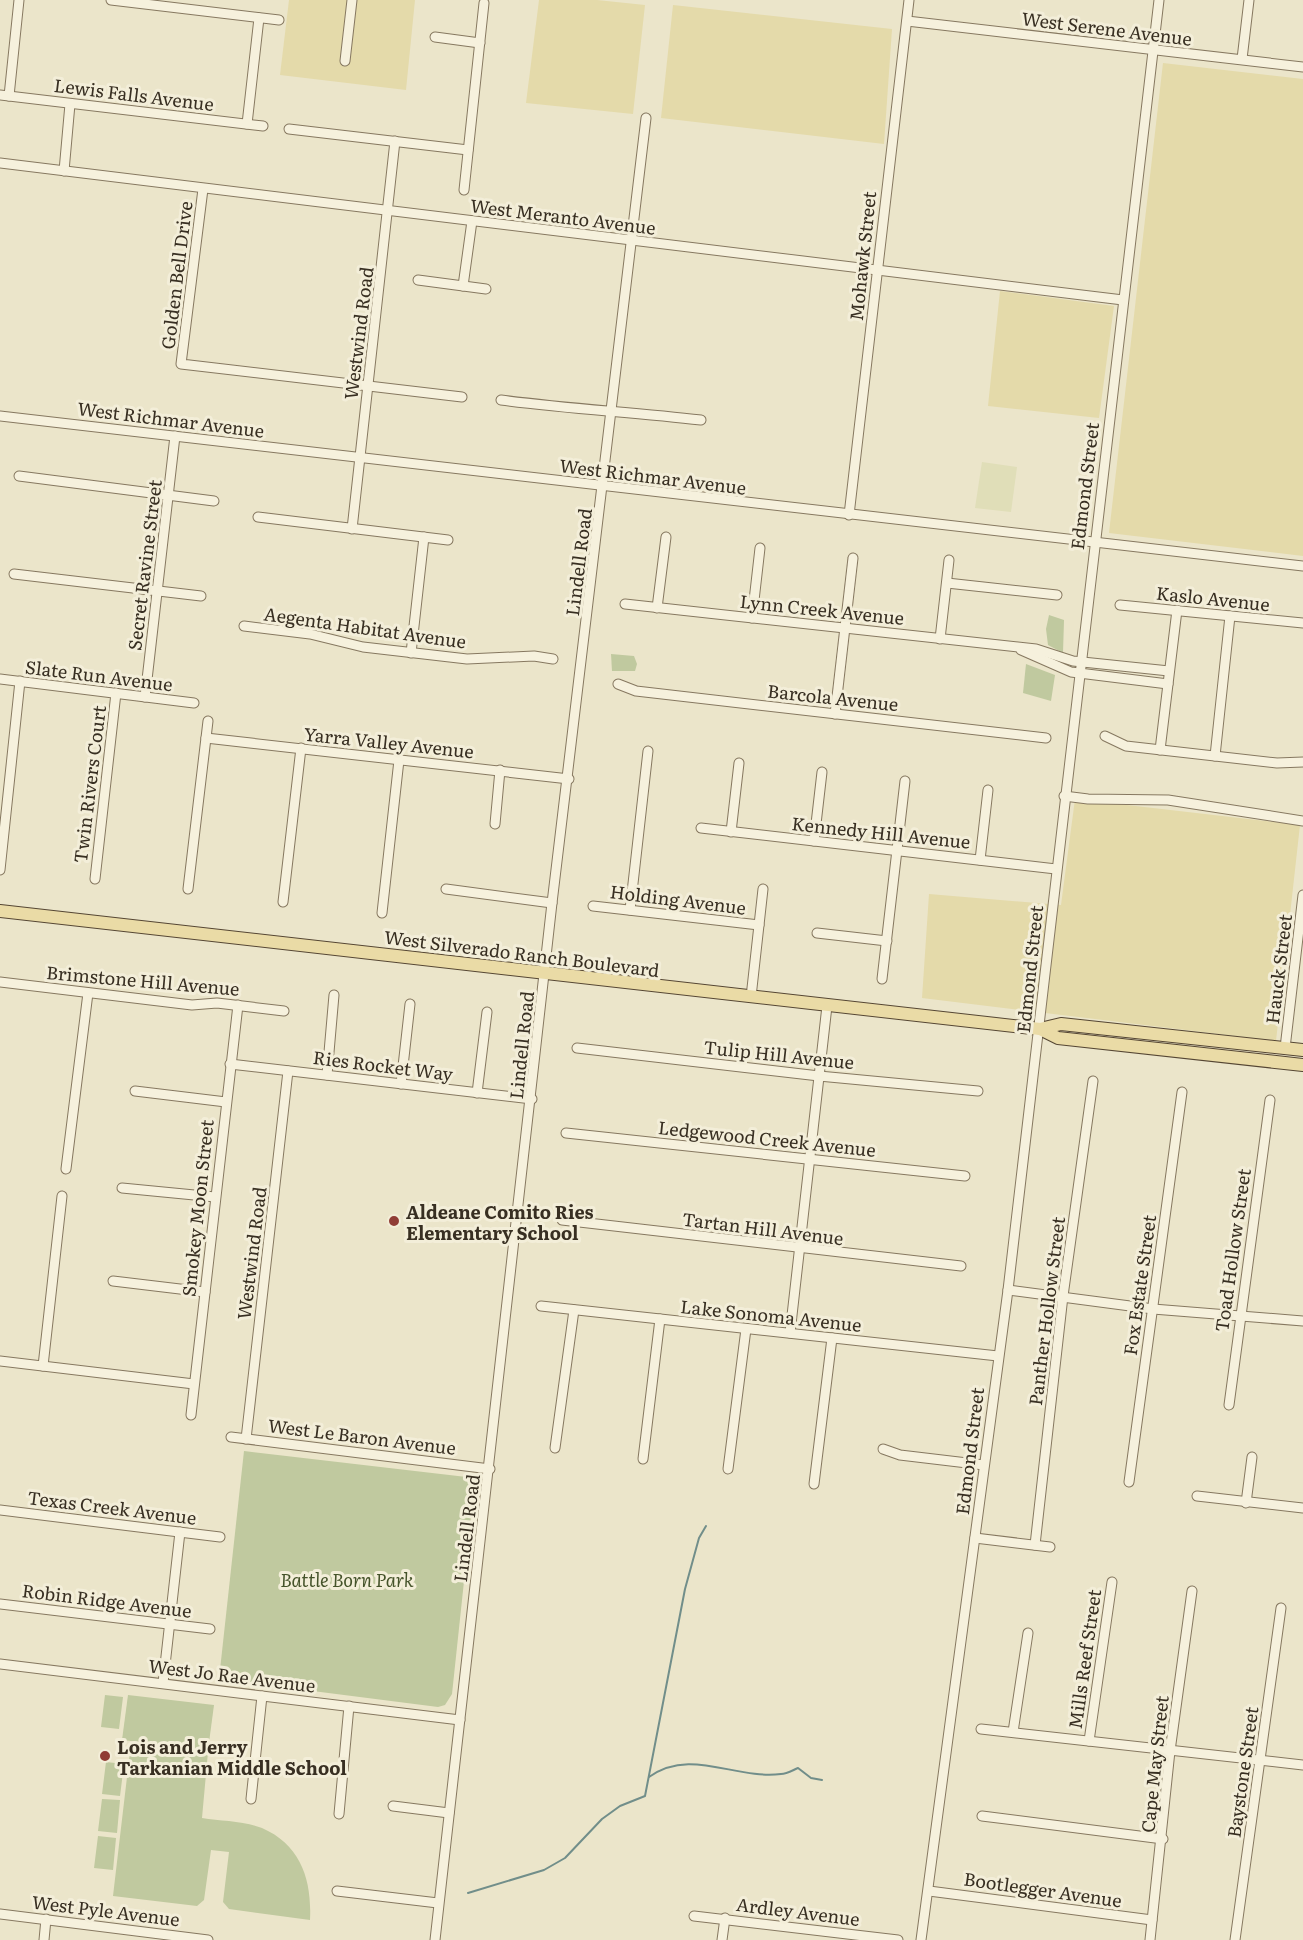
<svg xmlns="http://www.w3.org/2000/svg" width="1303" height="1940" font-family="Literata,serif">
	<rect width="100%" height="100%" fill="#ebe5ca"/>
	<!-- farmland -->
	<polygon fill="#e0deb8" points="982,462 1017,467 1011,512 975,508"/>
	<!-- green -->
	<g fill="#c0c99f">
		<polygon points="1049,615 1064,620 1063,653 1048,645 1046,629"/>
		<polygon points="611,654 634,656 637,664 635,671 612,671"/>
		<polygon points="1026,664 1055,675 1051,701 1023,693"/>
		<polygon points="244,1451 475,1478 452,1694 445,1705 438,1707 219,1679"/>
		<polygon points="105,1695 123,1697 119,1729 101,1727"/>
		<polygon points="128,1695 214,1705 208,1750 122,1740"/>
		<path d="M131,1743L208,1752L202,1818C221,1821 244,1821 262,1828C301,1845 312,1880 310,1920L229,1909L223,1902L229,1852L211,1850L204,1900L197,1906L113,1896Z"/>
		<polygon points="106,1762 124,1764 120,1796 102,1794"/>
		<polygon points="102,1799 120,1800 117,1833 98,1831"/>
		<polygon points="98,1836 116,1838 113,1870 94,1868"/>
	</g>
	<!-- sand -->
	<g fill="#e4daaa">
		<polygon points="289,0 415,0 406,90 280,75"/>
		<polygon points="539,0 597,0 645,5 633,114 526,103"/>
		<polygon points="673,5 892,29 884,144 661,118"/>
		<polygon points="1163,63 1303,79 1303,556 1109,533"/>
		<polygon points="1000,291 1114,306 1099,418 988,406"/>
		<polygon points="1075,799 1300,825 1276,1041 922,998 929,894 1061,905"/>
	</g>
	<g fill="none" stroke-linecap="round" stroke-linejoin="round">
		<!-- stream -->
		<g stroke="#718e8a" stroke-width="2">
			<path d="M649,1777C691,1747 735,1780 781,1774C787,1774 793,1770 798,1768L811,1778L822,1780"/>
			<polyline points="468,1893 544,1870 565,1858 602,1819 620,1806 645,1796 685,1589 699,1538 706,1526"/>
		</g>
		<defs>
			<g id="minor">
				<polyline points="111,0 279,20"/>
				<polyline points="907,21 1303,67"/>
				<polyline points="435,37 480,43"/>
				<polyline points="1242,59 1249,0"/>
				<polyline points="345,61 352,0"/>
				<polyline points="0,95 263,126"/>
				<polyline points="9,96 19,0"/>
				<polyline points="247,124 259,18"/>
				<polyline points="289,129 468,150"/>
				<polyline points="0,163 1123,300"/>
				<polyline points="64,171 70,104"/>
				<polyline points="203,189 181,364 462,397"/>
				<polyline points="464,190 484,3"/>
				<polyline points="418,280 486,289"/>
				<polyline points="463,286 472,221"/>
				<path d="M501,400C568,409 634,412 701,420"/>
				<polyline points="0,416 1303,566"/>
				<polyline points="19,476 214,501"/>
				<polyline points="849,515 909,0"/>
				<polyline points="258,517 448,540"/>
				<polyline points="352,529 395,141"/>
				<polyline points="14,574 201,596"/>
				<polyline points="947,583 1057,595"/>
				<polyline points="625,604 1036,649 1073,661 1169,671"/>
				<polyline points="1120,605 1303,623"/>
				<polyline points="657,608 666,537"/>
				<polyline points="752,618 760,548"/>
				<polyline points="244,626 310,634 363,647 467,659 534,656 553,659"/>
				<polyline points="940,639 949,560"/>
				<polyline points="1021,650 1071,672 1168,684"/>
				<polyline points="411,653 424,537"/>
				<polyline points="0,679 194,703"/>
				<polyline points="618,684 636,691 1046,738"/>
				<polyline points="145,697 175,436"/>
				<polyline points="835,714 853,558"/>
				<polyline points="1105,736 1126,746 1277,763 1303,762"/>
				<polyline points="206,738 569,779"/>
				<polyline points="1160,750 1177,610"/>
				<polyline points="1215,756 1230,616"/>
				<polyline points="1064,796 1088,799 1168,800 1303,821"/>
				<polyline points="495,824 500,770"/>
				<polyline points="701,828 1056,869"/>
				<polyline points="731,832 739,763"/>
				<polyline points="814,841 822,772"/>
				<polyline points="980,860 988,790"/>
				<polyline points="0,870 20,681"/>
				<polyline points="95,879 116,693"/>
				<polyline points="188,889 208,721"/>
				<polyline points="446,889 552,903"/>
				<polyline points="283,902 301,748"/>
				<polyline points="593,906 759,925"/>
				<polyline points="630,910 648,751"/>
				<polyline points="382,913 399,760"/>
				<polyline points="817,933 887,941"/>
				<polyline points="882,979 905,781"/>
				<polyline points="0,982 192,1005 217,1003 284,1011"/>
				<polyline points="751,997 763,889"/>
				<polyline points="577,1048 819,1076 978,1091"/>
				<polyline points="1285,1048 1303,895"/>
				<polyline points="230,1064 532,1099"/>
				<polyline points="327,1075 334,995"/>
				<polyline points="401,1084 410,1004"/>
				<polyline points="135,1091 226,1102"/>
				<polyline points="477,1093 487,1012"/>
				<polyline points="566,1133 965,1176"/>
				<polyline points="66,1169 88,993"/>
				<polyline points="122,1188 215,1197"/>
				<polyline points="562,1220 961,1266"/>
				<polyline points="113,1281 205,1292"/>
				<polyline points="1008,1290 1153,1309 1303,1321"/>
				<polyline points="541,1306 998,1356"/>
				<polyline points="790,1333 827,1006"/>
				<polyline points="0,1361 194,1384"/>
				<polyline points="43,1366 62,1196"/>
				<polyline points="1229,1405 1270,1100"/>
				<polyline points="191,1415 238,1005"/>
				<polyline points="231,1437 490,1469"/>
				<polyline points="246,1439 288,1071"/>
				<polyline points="555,1448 574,1310"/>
				<polyline points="883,1449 900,1455 984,1465"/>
				<polyline points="643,1459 660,1319"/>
				<polyline points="728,1469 746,1329"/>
				<polyline points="1129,1482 1182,1092"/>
				<polyline points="814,1484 832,1338"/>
				<polyline points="1197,1496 1303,1508"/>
				<polyline points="1246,1503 1252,1457"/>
				<polyline points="0,1510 220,1537"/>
				<polyline points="975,1538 1050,1547"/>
				<polyline points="1035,1545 1063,1296 1093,1081"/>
				<polyline points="0,1604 210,1629"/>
				<polyline points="0,1664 460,1720"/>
				<polyline points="163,1683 180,1532"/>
				<polyline points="981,1729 1303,1765"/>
				<polyline points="1013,1732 1028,1633"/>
				<polyline points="1089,1741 1112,1582"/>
				<polyline points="251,1799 262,1696"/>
				<polyline points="393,1806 449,1813"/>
				<polyline points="339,1814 349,1706"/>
				<polyline points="982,1816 1163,1839"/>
				<polyline points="337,1891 438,1903"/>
				<polyline points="929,1891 1152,1920"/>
				<polyline points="0,1914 208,1940"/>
				<polyline points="694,1916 898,1940"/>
				<polyline points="44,1940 46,1919"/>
				<polyline points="435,1940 552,903 646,118"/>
				<polyline points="722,1940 725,1918"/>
				<polyline points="921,1940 1008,1290 1159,0"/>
				<polyline points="1150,1940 1170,1751 1192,1591"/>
				<polyline points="1235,1940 1281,1608"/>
			</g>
			<g id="major">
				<polyline points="0,911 1040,1029 1061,1024 1303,1050"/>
				<polyline points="1040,1029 1058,1038 1303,1065"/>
			</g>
		</defs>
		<!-- minor casing -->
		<use href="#minor" stroke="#867860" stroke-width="11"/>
		<!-- major casing -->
		<use href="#major" stroke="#554633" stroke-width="14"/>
		<!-- minor -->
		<use href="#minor" stroke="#f6f1dd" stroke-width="9"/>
		<!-- major -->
		<use href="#major" stroke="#eadba6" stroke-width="12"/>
	</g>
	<!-- markers -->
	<g fill="#903d35" stroke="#f3eed9" stroke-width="2">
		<circle cx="394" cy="1221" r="6"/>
		<circle cx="105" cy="1756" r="6"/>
	</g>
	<g text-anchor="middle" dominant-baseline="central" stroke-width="6" stroke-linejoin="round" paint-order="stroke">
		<!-- street labels -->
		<g font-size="18" fill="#382f22" stroke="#f3eed9">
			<text transform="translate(1107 28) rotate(7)">West Serene Avenue</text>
			<text transform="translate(134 94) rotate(7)">Lewis Falls Avenue</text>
			<text transform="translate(563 216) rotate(7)">West Meranto Avenue</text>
			<text transform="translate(862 256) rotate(-84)">Mohawk Street</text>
			<text transform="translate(176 275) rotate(-83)">Golden Bell Drive</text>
			<text transform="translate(358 333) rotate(-83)">Westwind Road</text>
			<text transform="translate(171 419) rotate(7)">West Richmar Avenue</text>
			<text transform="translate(653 476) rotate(7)">West Richmar Avenue</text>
			<text transform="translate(1084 486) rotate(-83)">Edmond Street</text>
			<text transform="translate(578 562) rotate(-83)">Lindell Road</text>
			<text transform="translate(144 565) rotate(-83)">Secret Ravine Street</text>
			<text transform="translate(1213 598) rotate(6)">Kaslo Avenue</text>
			<text transform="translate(822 609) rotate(6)">Lynn Creek Avenue</text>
			<text transform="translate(365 627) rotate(8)">Aegenta Habitat Avenue</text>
			<text transform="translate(99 675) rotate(7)">Slate Run Avenue</text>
			<text transform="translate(833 697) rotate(6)">Barcola Avenue</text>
			<text transform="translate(389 742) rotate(6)">Yarra Valley Avenue</text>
			<text transform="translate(89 784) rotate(-83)">Twin Rivers Court</text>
			<text transform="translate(881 832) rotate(6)">Kennedy Hill Avenue</text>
			<text transform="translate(678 899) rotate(7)">Holding Avenue</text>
			<text transform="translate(522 953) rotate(7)">West Silverado Ranch Boulevard</text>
			<text transform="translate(1029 969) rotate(-84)">Edmond Street</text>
			<text transform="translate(1278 969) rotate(-83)">Hauck Street</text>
			<text transform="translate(143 980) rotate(5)">Brimstone Hill Avenue</text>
			<text transform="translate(521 1045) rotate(-84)">Lindell Road</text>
			<text transform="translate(779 1054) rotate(6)">Tulip Hill Avenue</text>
			<text transform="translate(383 1065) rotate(7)">Ries Rocket Way</text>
			<text transform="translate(767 1138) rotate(6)">Ledgewood Creek Avenue</text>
			<text transform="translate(197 1208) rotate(-84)">Smokey Moon Street</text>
			<text transform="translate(763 1228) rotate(7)">Tartan Hill Avenue</text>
			<text transform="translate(1232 1250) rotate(-82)">Toad Hollow Street</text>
			<text transform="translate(251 1253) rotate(-83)">Westwind Road</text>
			<text transform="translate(1139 1285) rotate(-82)">Fox Estate Street</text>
			<text transform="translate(1046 1311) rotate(-83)">Panther Hollow Street</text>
			<text transform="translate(771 1315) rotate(6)">Lake Sonoma Avenue</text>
			<text transform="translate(362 1436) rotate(7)">West Le Baron Avenue</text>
			<text transform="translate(969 1451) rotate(-83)">Edmond Street</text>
			<text transform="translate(112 1507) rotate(7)">Texas Creek Avenue</text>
			<text transform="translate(466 1528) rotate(-83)">Lindell Road</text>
			<text transform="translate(107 1600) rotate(7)">Robin Ridge Avenue</text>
			<text transform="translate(1084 1659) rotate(-82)">Mills Reef Street</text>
			<text transform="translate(232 1675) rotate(7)">West Jo Rae Avenue</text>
			<text transform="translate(1154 1764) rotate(-84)">Cape May Street</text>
			<text transform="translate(1242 1772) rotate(-82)">Baystone Street</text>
			<text transform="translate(1043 1889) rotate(8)">Bootlegger Avenue</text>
			<text transform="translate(106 1910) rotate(7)">West Pyle Avenue</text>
			<text transform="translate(798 1911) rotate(7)">Ardley Avenue</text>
		</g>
		<!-- poi labels -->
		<g font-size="18" font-weight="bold" fill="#382f22" stroke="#f3eed9" text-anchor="start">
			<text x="406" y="1211">Aldeane Comito Ries<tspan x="406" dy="21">Elementary School</tspan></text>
			<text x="117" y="1746">Lois and Jerry<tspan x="117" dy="21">Tarkanian Middle School</tspan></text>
		</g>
		<!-- park labels -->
		<g font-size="18" font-style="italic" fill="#45532a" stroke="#f3eed9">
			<text x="347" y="1579">Battle Born Park</text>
		</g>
	</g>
</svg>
